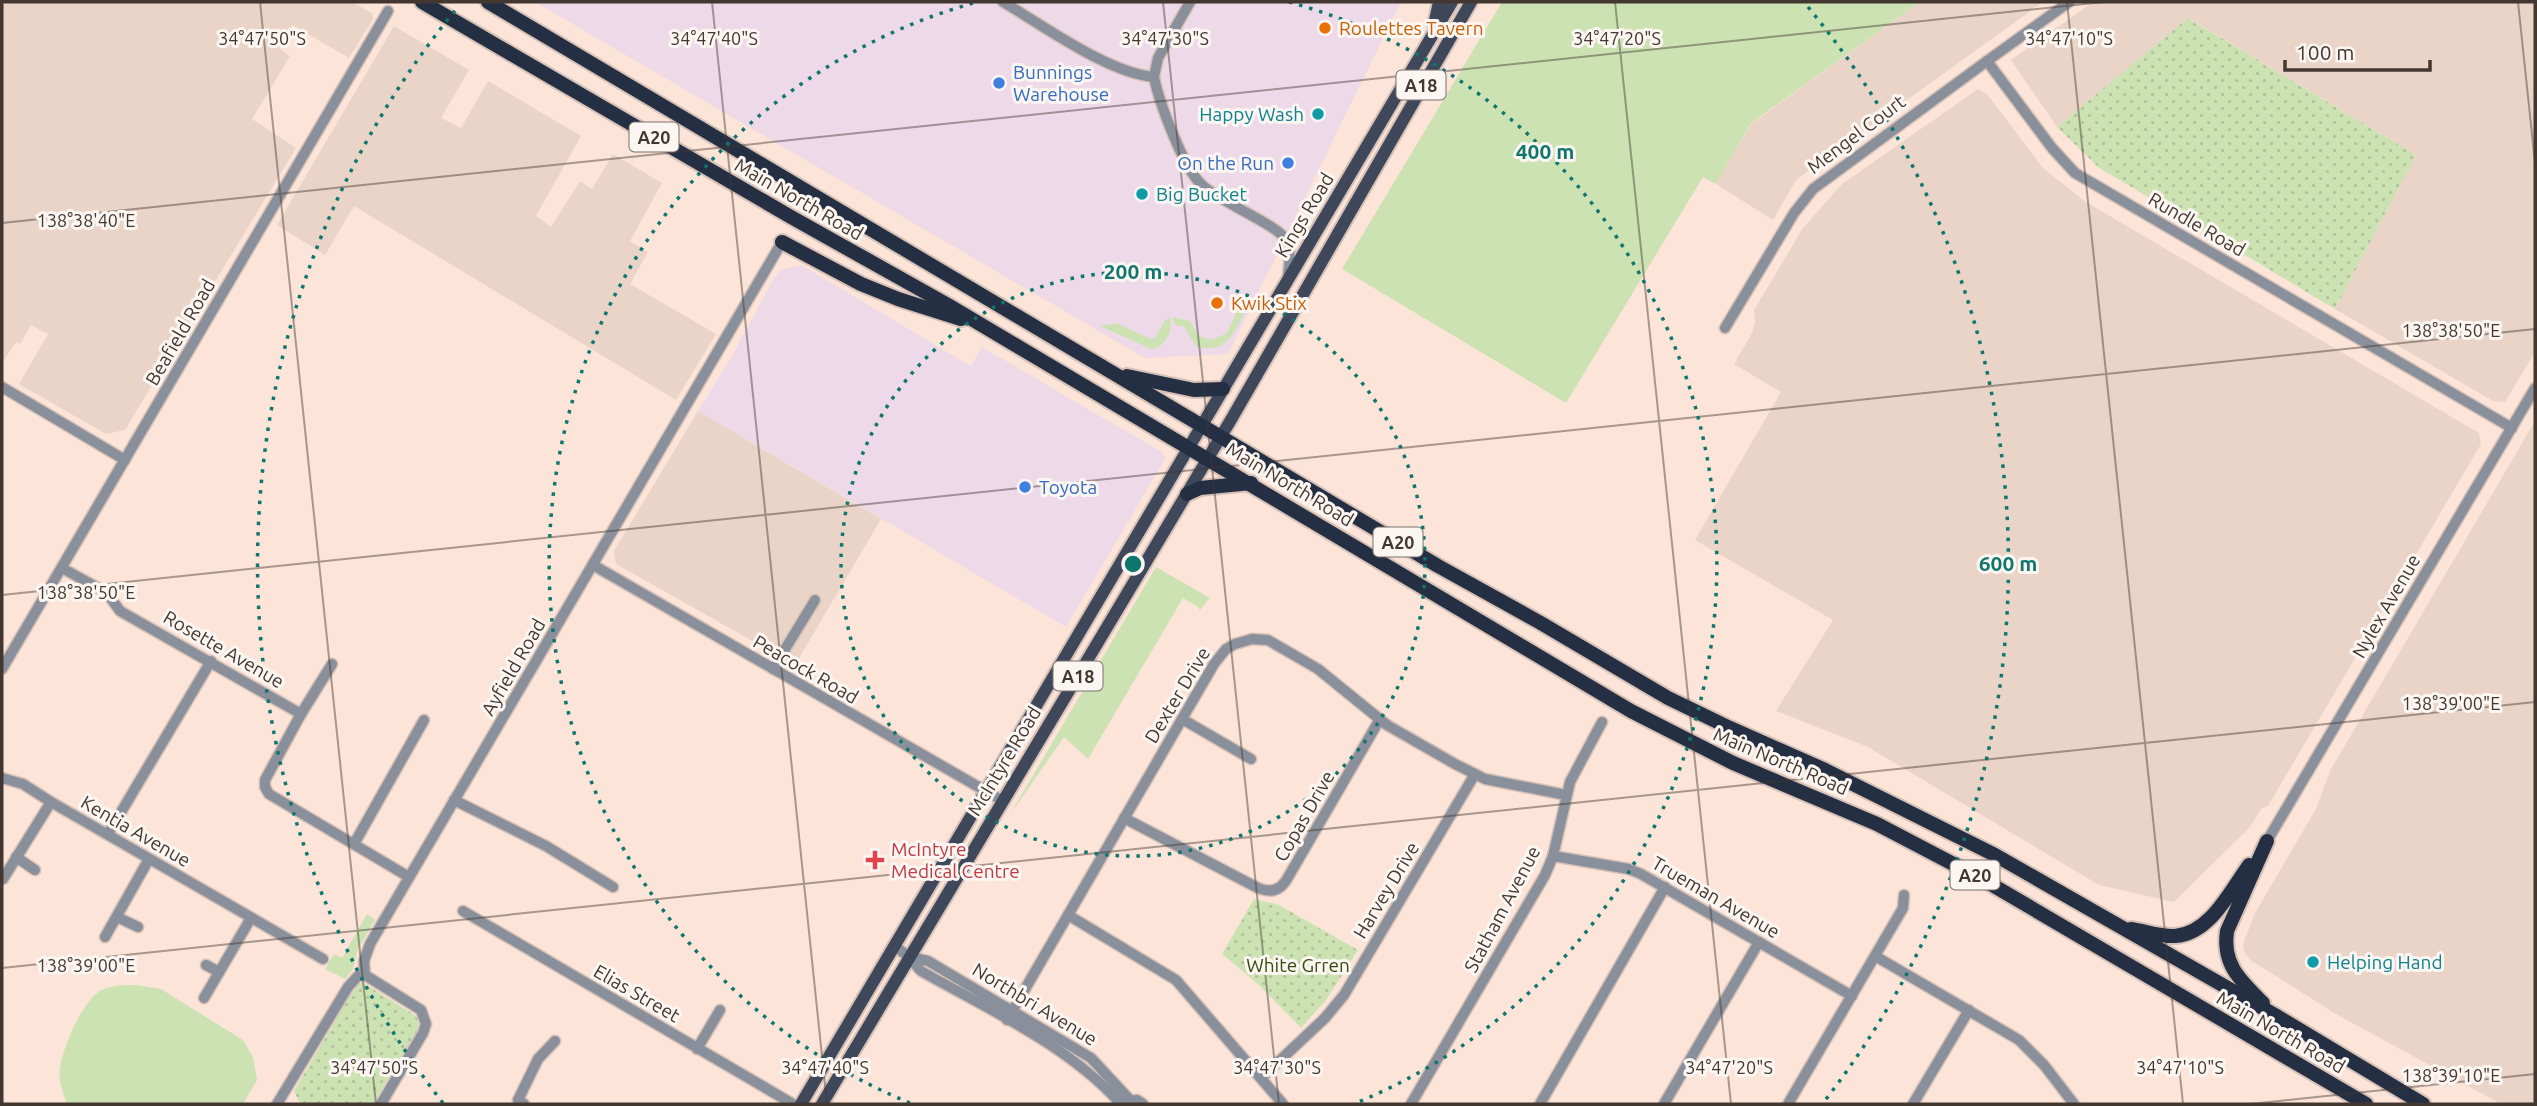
<svg xmlns="http://www.w3.org/2000/svg" width="2537" height="1106" font-family="Ubuntu,sans-serif">
	<defs>
		<pattern id="park-dots" width="8" height="8" patternUnits="userSpaceOnUse" patternTransform="scale(1.75)"><rect width="8" height="8" fill="#cde2b3"/><path d="M2 2h.1M6 6h.1" fill="none" stroke="#b1c29a" stroke-width="1.8" stroke-linecap="round"/></pattern>
	</defs>
	<rect width="100%" height="100%" fill="#fce4d8"/>
	<!-- commercial -->
	<g fill="#eed9e8">
		<polygon points="535,2 1401,2 1228,354 1145,358"/>
		<polygon points="801,265 971,366 982,347 1163,453 1165,459 1066,627 698,411 732,356 774,278 781,270"/>
	</g>
	<!-- industrial -->
	<g fill="#ead4c8">
		<polygon points="2,2 352,2 372,13 373,19 349,58 292,25 279,48 290,56 252,119 296,148 125,430 106,434 19,384 48,334 31,325 20,344 16,342 2,363"/>
		<polygon points="1920,2 2043,2 1796,180 1773,220 1716,184 1751,124"/>
		<polygon points="2093,2 2535,2 2535,352 2505,402 2493,401 2335,309 2416,155 2189,18 2057,127 2011,60"/>
		<polygon points="394,26 469,70 441,118 461,128 488,81 581,136 536,216 551,227 580,181 592,189 613,154 662,183 630,241 648,252 630,284 716,334 676,400 354,206 325,255 277,225"/>
		<polygon points="1978,89 1987,94 2043,168 2086,202 2479,433 2481,444 2268,806 2262,808 2250,827 2174,902 2099,885 1868,747 1776,711 1833,620 1695,540 1781,392 1734,364 1752,333 1755,322 1754,310 1803,228 1842,184"/>
		<polygon points="698,411 881,519 795,665 616,564 614,551"/>
		<polygon points="2535,421 2535,1104 2501,1104 2336,1014 2250,960 2244,952 2243,944 2255,913 2316,809 2330,771"/>
	</g>
	<!-- grass -->
	<g fill="#cde2b3">
		<polygon points="1502,2 1920,2 1751,123 1716,184 1703,177 1566,403 1342,269"/>
		<path d="M1242,300L1248,304C1237,327 1229,356 1196,346L1184,327L1175,325L1172,317L1190,321L1198,336L1211,340L1227,333Z"/>
		<path d="M1170,318C1173,330 1166,347 1151,349L1100,326L1116,323L1151,339L1155,338L1165,320Z"/>
		<polygon points="1156,567 1210,598 1200,610 1197,606 1183,598 1088,759 1064,737 1009,816"/>
		<polygon points="367,914 375,920 358,949 353,969 345,979 325,969 334,954 342,958"/>
		<path d="M136,985L161,989L243,1040L253,1057L257,1080L243,1104H67C63,1093 58,1080 60,1067C63,1047 84,996 104,989C114,985 125,985 136,985Z"/>
	</g>
	<!-- park -->
	<g fill="url(#park-dots)">
		<polygon points="2188,18 2416,155 2335,309 2098,167 2057,127"/>
		<polygon points="1254,899 1279,905 1358,950 1326,1000 1301,1028 1259,985 1222,954"/>
		<polygon points="362,982 416,1016 419,1021 418,1029 373,1104 304,1104 299,1102 294,1091 355,987"/>
	</g>
	<g fill="none" stroke-linecap="round" stroke-linejoin="round">
		<defs>
			<g id="minor">
				<path d="M1003,2C1044,26 1108,73 1154,77C1159,102 1183,167 1201,184C1219,202 1277,224 1286,240C1292,250 1289,266 1288,277"/>
				<polyline points="2069,2 1987,61 2052,148 2075,173 2512,428"/>
				<polyline points="1154,77 1158,58 1190,2"/>
				<polyline points="1725,328 1794,213 1813,189 1987,61"/>
				<polyline points="2,387 125,460"/>
				<polyline points="593,565 1003,801"/>
				<polyline points="62,568 107,593 120,611 301,714"/>
				<polyline points="332,664 301,714 265,780 265,787 269,794 409,877"/>
				<polyline points="2,669 388,11"/>
				<polyline points="773,669 815,600"/>
				<polyline points="1182,719 1251,759"/>
				<polyline points="2,778 23,784 51,802 323,959"/>
				<polyline points="454,800 546,846 613,887"/>
				<path d="M1124,818L1258,888C1270,893 1280,891 1287,879L1380,719"/>
				<polyline points="108,834 211,661"/>
				<polyline points="2267,841 2535,388"/>
				<polyline points="354,844 424,720"/>
				<polyline points="1553,856 1629,869 1641,874 1852,996"/>
				<polyline points="16,857 35,870"/>
				<polyline points="3,879 51,802"/>
				<polyline points="463,911 793,1104"/>
				<polyline points="1068,915 1176,980 1283,1104"/>
				<polyline points="117,917 138,927"/>
				<polyline points="105,937 149,859"/>
				<path d="M896,947L909,957L921,971C990,1010 1068,1045 1121,1104"/>
				<polyline points="1875,956 2019,1040 2044,1065 2074,1104"/>
				<polyline points="910,957 928,961 1091,1058 1130,1100"/>
				<polyline points="206,965 219,972"/>
				<polyline points="365,975 364,961 370,944 782,242"/>
				<polyline points="365,975 421,1010 426,1024 423,1033 381,1104"/>
				<polyline points="204,998 251,918"/>
				<polyline points="1007,1020 1214,664 1226,649 1235,644 1252,639 1268,640 1318,669 1387,725 1455,764 1485,779 1566,795"/>
				<polyline points="697,1049 720,1010"/>
				<polyline points="1261,1078 1325,1018 1344,995 1475,774"/>
				<polyline points="1127,1101 1137,1100 1143,1104"/>
				<polyline points="277,1104 348,987 358,976 365,975"/>
				<polyline points="524,1104 518,1100 538,1059 555,1041"/>
				<polyline points="1411,1104 1545,875 1553,856 1570,782 1602,722"/>
				<polyline points="1540,1104 1665,887"/>
				<polyline points="1664,1104 1759,942"/>
				<polyline points="1788,1104 1903,908 1904,895"/>
				<polyline points="1913,1104 1969,1010"/>
			</g>
			<g id="major">
				<polyline points="1434,25 1439,2"/>
				<polyline points="801,1104 1452,2"/>
				<polyline points="822,1104 1232,418 1471,2"/>
			</g>
			<g id="highway">
				<polyline points="422,2 791,217 948,305 1631,711 1733,763 1877,824 1982,879 2366,1104"/>
				<polyline points="488,2 1438,566 1539,622 1668,698 1730,728 1825,770 1995,855 2275,1015 2423,1104"/>
				<polyline points="782,242 861,284 898,299 961,319"/>
				<polyline points="1127,376 1194,390 1223,389"/>
				<polyline points="1187,494 1200,488 1251,483"/>
				<path d="M2131,929C2145,931 2161,937 2175,936C2210,934 2231,890 2249,865"/>
				<path d="M2263,1003C2241,981 2222,965 2227,931L2267,841"/>
			</g>
		</defs>
		<!-- minor casing -->
		<use href="#minor" stroke="#d7c1b7" stroke-width="13"/>
		<!-- major casing -->
		<use href="#major" stroke="#d7c1b7" stroke-width="16"/>
		<!-- highway casing -->
		<use href="#highway" stroke="#d7c1b7" stroke-width="18"/>
		<!-- minor -->
		<use href="#minor" stroke="#8a909b" stroke-width="10"/>
		<!-- major -->
		<use href="#major" stroke="#3e485a" stroke-width="12"/>
		<!-- highway -->
		<use href="#highway" stroke="#242f43" stroke-width="14"/>
	</g>
	<!-- ticks -->
	<path fill="none" stroke="#433731" stroke-width="2" stroke-opacity="0.45" d="M260,2L376,1104M712,2L827,1104M1163,2L1279,1104M1615,2L1731,1104M2067,2L2183,1104M2518,2L2535,163M2,223L2104,2M2,595L2535,329M2,968L2535,702M2250,1104L2535,1074"/>
	<!-- distance rings -->
	<g fill="none" stroke="#0f766e" stroke-width="3.5" stroke-dasharray="3.5 7">
		<circle cx="1133" cy="564" r="292"/>
		<path d="M910 1103A583 583 0 0 1 977 2M1289 2A583 583 0 0 1 1356 1103"/>
		<path d="M443 1103A875 875 0 0 1 458 7M1808 7A875 875 0 0 1 1823 1103"/>
	</g>
	<!-- markers -->
	<g fill="#e8710a" stroke="#fcf6f3" stroke-width="2.5">
		<circle cx="1325" cy="28" r="7"/>
		<circle cx="1217" cy="303" r="7"/>
	</g>
	<g fill="#3f7fe0" stroke="#fcf6f3" stroke-width="2.5">
		<circle cx="999" cy="83" r="7"/>
		<circle cx="1288" cy="163" r="7"/>
		<circle cx="1025" cy="487" r="7"/>
	</g>
	<g fill="#0f9aa8" stroke="#fcf6f3" stroke-width="2.5">
		<circle cx="1318" cy="114" r="7"/>
		<circle cx="1142" cy="194" r="7"/>
		<circle cx="2313" cy="962" r="7"/>
	</g>
	<path fill="#e0444e" stroke="#fcf6f3" stroke-width="2.5" d="M871.5 849.5h7v7h7v7h-7v7h-7v-7h-7v-7h7z"/>
	<g text-anchor="middle" dominant-baseline="central" stroke-width="6" stroke-linejoin="round" paint-order="stroke">
		<!-- shield labels -->
		<g fill="#fcf6f3" stroke="#7a706b" stroke-width="2">
			<rect x="1396.5" y="70.5" width="49" height="29" rx="5"/>
			<rect x="629.5" y="122.5" width="49" height="29" rx="5"/>
			<rect x="1373.5" y="527.5" width="49" height="29" rx="5"/>
			<rect x="1053.5" y="661.5" width="49" height="29" rx="5"/>
			<rect x="1950.5" y="860.5" width="49" height="29" rx="5"/>
		</g>
		<g font-size="18" font-weight="bold" fill="#433731">
			<text x="1421" y="85">A18</text>
			<text x="654" y="137">A20</text>
			<text x="1398" y="542">A20</text>
			<text x="1078" y="676">A18</text>
			<text x="1975" y="875">A20</text>
		</g>
		<!-- food labels -->
		<g font-size="19" fill="#c56008" stroke="#fcf6f3" text-anchor="start">
			<text x="1339" y="28">Roulettes Tavern</text>
			<text x="1231" y="303">Kwik Stix</text>
		</g>
		<!-- shop labels -->
		<g font-size="19" fill="#366cbe" stroke="#fcf6f3" text-anchor="start">
			<text x="1013" y="72">Bunnings<tspan x="1013" dy="22">Warehouse</tspan></text>
			<text x="1274" y="163" text-anchor="end">On the Run</text>
			<text x="1039" y="487">Toyota</text>
		</g>
		<!-- culture labels -->
		<g font-size="19" fill="#0d838f" stroke="#fcf6f3" text-anchor="start">
			<text x="1304" y="114" text-anchor="end">Happy Wash</text>
			<text x="1156" y="194">Big Bucket</text>
			<text x="2327" y="962">Helping Hand</text>
		</g>
		<!-- street labels -->
		<g font-size="19" fill="#433731" stroke="#fcf6f3">
			<text transform="translate(1856 134) rotate(-37)">Mengel Court</text>
			<text transform="translate(799 199) rotate(30)">Main North Road</text>
			<text transform="translate(1304 215) rotate(-59)">Kings Road</text>
			<text transform="translate(2197 224) rotate(30)">Rundle Road</text>
			<text transform="translate(180 332) rotate(-60)">Beafield Road</text>
			<text transform="translate(1290 484) rotate(31)">Main North Road</text>
			<text transform="translate(2386 606) rotate(-60)">Nylex Avenue</text>
			<text transform="translate(224 649) rotate(30)">Rosette Avenue</text>
			<text transform="translate(513 667) rotate(-60)">Ayfield Road</text>
			<text transform="translate(806 669) rotate(30)">Peacock Road</text>
			<text transform="translate(1177 695) rotate(-59)">Dexter Drive</text>
			<text transform="translate(1004 761) rotate(-59)">McIntyre Road</text>
			<text transform="translate(1781 761) rotate(23)">Main North Road</text>
			<text transform="translate(1304 816) rotate(-60)">Copas Drive</text>
			<text transform="translate(136 831) rotate(30)">Kentia Avenue</text>
			<text transform="translate(1386 890) rotate(-59)">Harvey Drive</text>
			<text transform="translate(1716 897) rotate(30)">Trueman Avenue</text>
			<text transform="translate(1502 909) rotate(-62)">Statham Avenue</text>
			<text transform="translate(637 993) rotate(30)">Elias Street</text>
			<text transform="translate(1035 1004) rotate(31)">Northbri Avenue</text>
			<text transform="translate(2281 1032) rotate(30)">Main North Road</text>
		</g>
		<!-- health labels -->
		<g font-size="19" fill="#be3a42" stroke="#fcf6f3" text-anchor="start">
			<text x="891" y="849">McIntyre<tspan x="891" dy="22">Medical Centre</tspan></text>
		</g>
		<!-- park labels -->
		<g font-size="19" fill="#364b0d" stroke="#fcf6f3">
			<text x="1298" y="965">White Grren</text>
		</g>
	</g>
	<g font-size="18" text-anchor="middle" fill="#433731" stroke="#fcf6f3" stroke-width="6" stroke-linejoin="round" paint-order="stroke">
		<text x="262" y="45">34°47'50"S</text>
		<text x="714" y="45">34°47'40"S</text>
		<text x="1165" y="45">34°47'30"S</text>
		<text x="1617" y="45">34°47'20"S</text>
		<text x="2069" y="45">34°47'10"S</text>
		<text x="86" y="227">138°38'40"E</text>
		<text x="2451" y="337">138°38'50"E</text>
		<text x="86" y="599">138°38'50"E</text>
		<text x="2451" y="710">138°39'00"E</text>
		<text x="86" y="972">138°39'00"E</text>
		<text x="374" y="1074">34°47'50"S</text>
		<text x="825" y="1074">34°47'40"S</text>
		<text x="1277" y="1074">34°47'30"S</text>
		<text x="1729" y="1074">34°47'20"S</text>
		<text x="2180" y="1074">34°47'10"S</text>
		<text x="2451" y="1082">138°39'10"E</text>
	</g>
	<circle cx="1133" cy="564" r="10" fill="#0f766e" stroke="#fcf6f3" stroke-width="3.5"/>
	<g font-size="21" text-anchor="middle" font-weight="bold" fill="#0f766e" stroke="#fcf6f3" stroke-width="6" stroke-linejoin="round" paint-order="stroke">
		<text x="1545" y="159">400 m</text>
		<text x="1133" y="279">200 m</text>
		<text x="2008" y="571">600 m</text>
	</g>
	<!-- border -->
	<rect width="2537" height="1106" fill="none" stroke="#433731" stroke-width="7"/>
	<!-- scale -->
	<path d="M2285 60v10h145v-10" fill="none" stroke="#433731" stroke-width="3.5"/>
	<text x="2296" y="60" font-size="21" fill="#433731" stroke="#fcf6f3" stroke-width="5" paint-order="stroke">100 m</text>
</svg>
